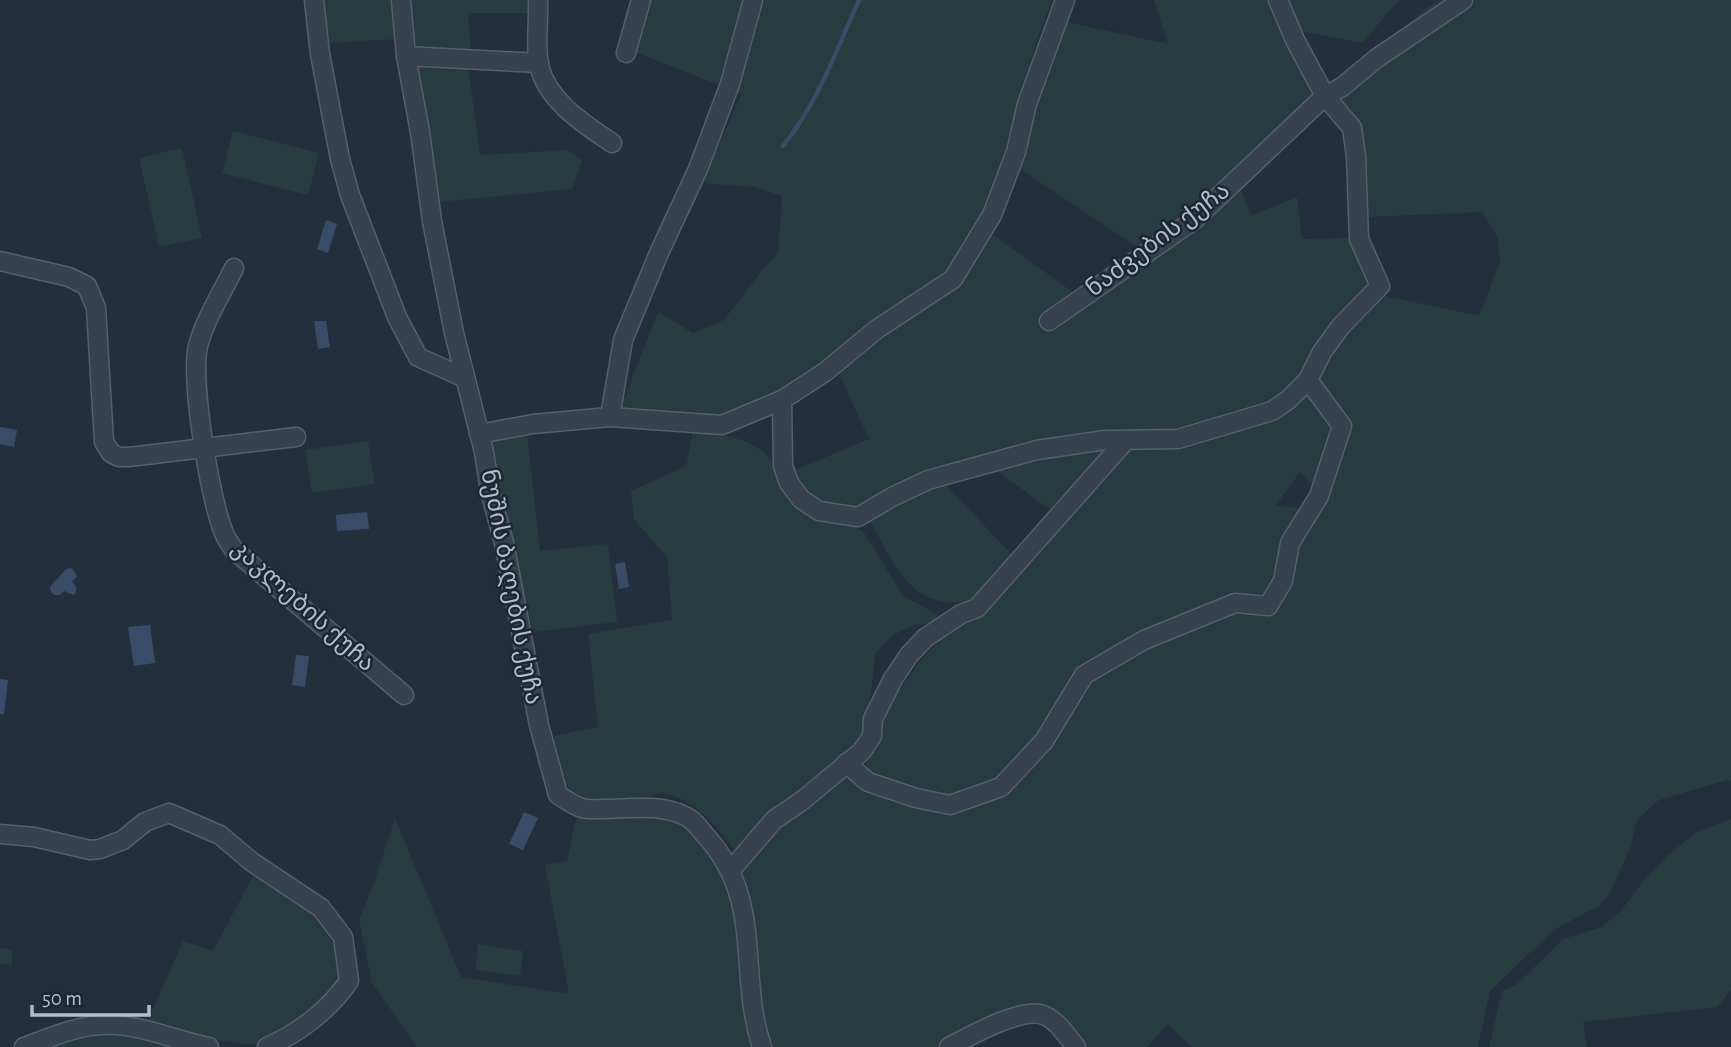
<svg xmlns="http://www.w3.org/2000/svg" width="1731" height="1047" font-family="'Alegreya Sans','Noto Sans Georgian',sans-serif">
	<rect width="100%" height="100%" fill="#242f3e"/>
	<!-- green -->
	<g fill="#263c3f">
		<polygon points="321,0 394,0 398,39 329,43"/>
		<polygon points="408,0 531,0 531,13 468,13 471,53 411,50"/>
		<polygon points="646,0 1052,0 1035,45 1005,161 983,213 948,273 818,369 779,393 717,418 620,409 658,312 693,333 724,320 763,269 778,253 782,196 755,187 701,183 742,94 632,51"/>
		<polygon points="1154,0 1272,0 1313,94 1232,177 1188,218 1140,249 1020,169 1023,144 1062,21 1168,44"/>
		<polygon points="1283,0 1399,0 1362,43 1301,31"/>
		<polygon points="1440,0 1731,0 1731,781 1727,780 1659,800 1637,820 1631,846 1610,893 1599,906 1555,929 1490,991 1478,1047 1192,1047 1168,1024 1147,1047 1083,1047 1057,1018 995,1018 941,1042 936,1047 768,1047 765,1040 751,909 740,866 776,824 844,770 864,787 949,816 1002,795 1089,678 1142,645 1236,607 1270,611 1346,422 1315,382 1349,325 1385,296 1479,316 1500,262 1498,238 1482,212 1367,217 1362,203 1359,122 1333,102 1337,88 1422,11"/>
		<polygon points="414,60 468,66 480,155 567,150 582,160 572,189 438,202"/>
		<polygon points="233,131 319,153 308,195 222,173"/>
		<polygon points="182,148 202,238 159,247 139,158"/>
		<polygon points="1240,187 1251,216 1297,197 1302,239 1355,238 1372,285 1302,375 1280,400 1187,430 1071,436 1019,445 941,469 887,489 856,506 829,506 813,499 799,485 792,471 869,439 838,372 880,335 963,279 992,234 1077,295"/>
		<polygon points="1308,392 1336,426 1316,489 1300,472 1276,505 1305,509 1267,600 1080,671 1041,735 997,782 950,799 876,777 867,770 866,760 879,737 884,717 899,691 925,654 939,641 948,627 1129,445 1196,445 1255,423 1282,418"/>
		<path d="M693,431C725,435 761,438 777,469C787,489 786,500 806,513C825,526 849,517 865,534L903,596L935,613L937,617L932,622L911,626L892,636L875,654L867,734L863,741L736,852C718,829 697,801 667,794C656,791 647,798 636,800C614,805 574,803 562,779C556,768 556,749 554,736L598,727L588,634L672,620L667,557L634,519L631,491L686,466Z"/>
		<polygon points="527,432 540,551 608,544 617,622 533,632 489,438"/>
		<polygon points="368,441 375,484 312,493 305,450"/>
		<polygon points="1115,446 1053,512 992,467 1037,457"/>
		<path d="M943,482L1015,558L977,601C910,611 900,572 870,522L869,515Z"/>
		<polygon points="582,808 689,817 731,870 762,1047 417,1047 372,983 359,919 373,886 395,818 461,977 569,994 545,865 567,861 575,823"/>
		<polygon points="1731,819 1731,990 1717,1007 1583,1022 1587,1047 1489,1047 1502,991 1515,986 1563,939 1602,927 1621,911 1641,884 1666,857 1696,832"/>
		<polygon points="254,874 313,911 339,954 342,968 337,985 319,1007 282,1034 254,1045 187,1036 146,1025 183,941 213,951"/>
		<polygon points="478,944 523,951 520,976 475,970"/>
		<polygon points="0,948 12,950 12,965 0,963"/>
		<polygon points="98,1034 140,1038 171,1047 52,1047"/>
	</g>
	<!-- water -->
	<g fill="#394c67">
		<polygon points="326,220 337,224 328,253 317,249"/>
		<polygon points="314,321 326,321 330,347 318,349"/>
		<polygon points="0,427 17,430 14,447 0,444"/>
		<polygon points="367,512 369,529 337,531 336,515"/>
		<polygon points="625,562 629,587 619,589 615,564"/>
		<polygon points="72,568 77,576 72,582 76,586 76,592 74,595 64,591 60,595 54,595 51,592 50,587 66,569"/>
		<polygon points="150,625 155,663 134,666 128,627"/>
		<polygon points="296,655 309,656 305,687 292,685"/>
		<polygon points="0,679 8,680 4,714 0,714"/>
		<polygon points="524,812 538,818 523,850 509,844"/>
	</g>
	<g fill="none" stroke-linecap="round" stroke-linejoin="round">
		<!-- stream -->
		<path stroke="#394c67" stroke-width="4.5" d="M783,146C817,104 837,49 859,0"/>
		<defs>
			<g id="minor">
				<polyline points="314,0 320,54 340,159 350,195 397,317 418,357 465,378"/>
				<path d="M401,0L406,56L420,132L432,221L454,333L484,452L490,491L504,543L539,725L558,795C565,799 574,806 582,808C588,810 596,809 603,809C631,809 661,803 687,817C694,820 700,829 705,835C765,900 737,972 762,1047"/>
				<path d="M538,0C539,21 535,45 539,65C547,101 584,124 612,143"/>
				<polyline points="626,53 641,0"/>
				<polyline points="406,56 539,63"/>
				<polyline points="0,261 69,277 87,286 96,308 104,442 111,453 119,457 129,457 296,437"/>
				<path d="M234,268C222,293 205,319 198,346C190,379 210,500 224,533C226,539 231,545 235,551L404,695"/>
				<polyline points="1049,321 1194,220 1325,96 1342,87 1377,58 1463,0"/>
				<polyline points="782,400 783,466 789,483 801,499 819,511 858,517 892,497 928,480 1037,450 1105,440 1178,439 1272,411 1288,400 1308,380 1322,352 1341,326 1380,286 1359,239 1356,156 1352,128 1325,96 1295,40 1278,0"/>
				<polyline points="610,417 623,340 659,253 698,169 730,84 753,0"/>
				<polyline points="479,434 533,424 610,417 722,425 782,400 825,372 877,329 953,279 992,215 1016,152 1027,104 1065,0"/>
				<polyline points="846,763 868,782 916,798 950,805 1001,787 1044,741 1084,675 1144,640 1235,603 1268,606 1283,581 1290,543 1319,496 1342,426 1308,380"/>
				<path d="M0,834L34,837L90,850L100,849L123,840L145,822L169,813L220,835L252,862L321,908L343,937L349,981C329,1010 299,1033 267,1047"/>
				<polyline points="731,870 774,820 803,800 862,751 872,736 873,719 893,679 909,655 925,638 961,614 977,608 1126,440"/>
				<path d="M24,1047C49,1038 76,1026 102,1025C138,1023 174,1040 209,1047"/>
				<path d="M949,1047C970,1036 1016,1010 1040,1014C1055,1017 1067,1036 1076,1047"/>
			</g>
		</defs>
		<!-- minor casing -->
		<use href="#minor" stroke="#565f6c" stroke-width="21"/>
		<!-- minor -->
		<use href="#minor" stroke="#38414e" stroke-width="18"/>
	</g>
	<g text-anchor="middle" dominant-baseline="central" stroke-width="5" stroke-linejoin="round" paint-order="stroke">
		<!-- street labels -->
		<g font-size="24" fill="#b4bcc9" stroke="#1d2633">
			<text transform="translate(1158 240) rotate(-37)">ნაძვების ქუჩა</text>
			<text transform="translate(511 587) rotate(79)">ნუშის ბაღების ქუჩა</text>
			<text transform="translate(303 606) rotate(42)">კაკლების ქუჩა</text>
		</g>
	</g>
	<!-- scale -->
	<path d="M32 1005v10h117v-10" fill="none" stroke="#b4bcc9" stroke-width="3.5"/>
	<text x="42" y="1005" font-size="21" fill="#b4bcc9" stroke="#1d2633" stroke-width="5" paint-order="stroke">50 m</text>
</svg>
